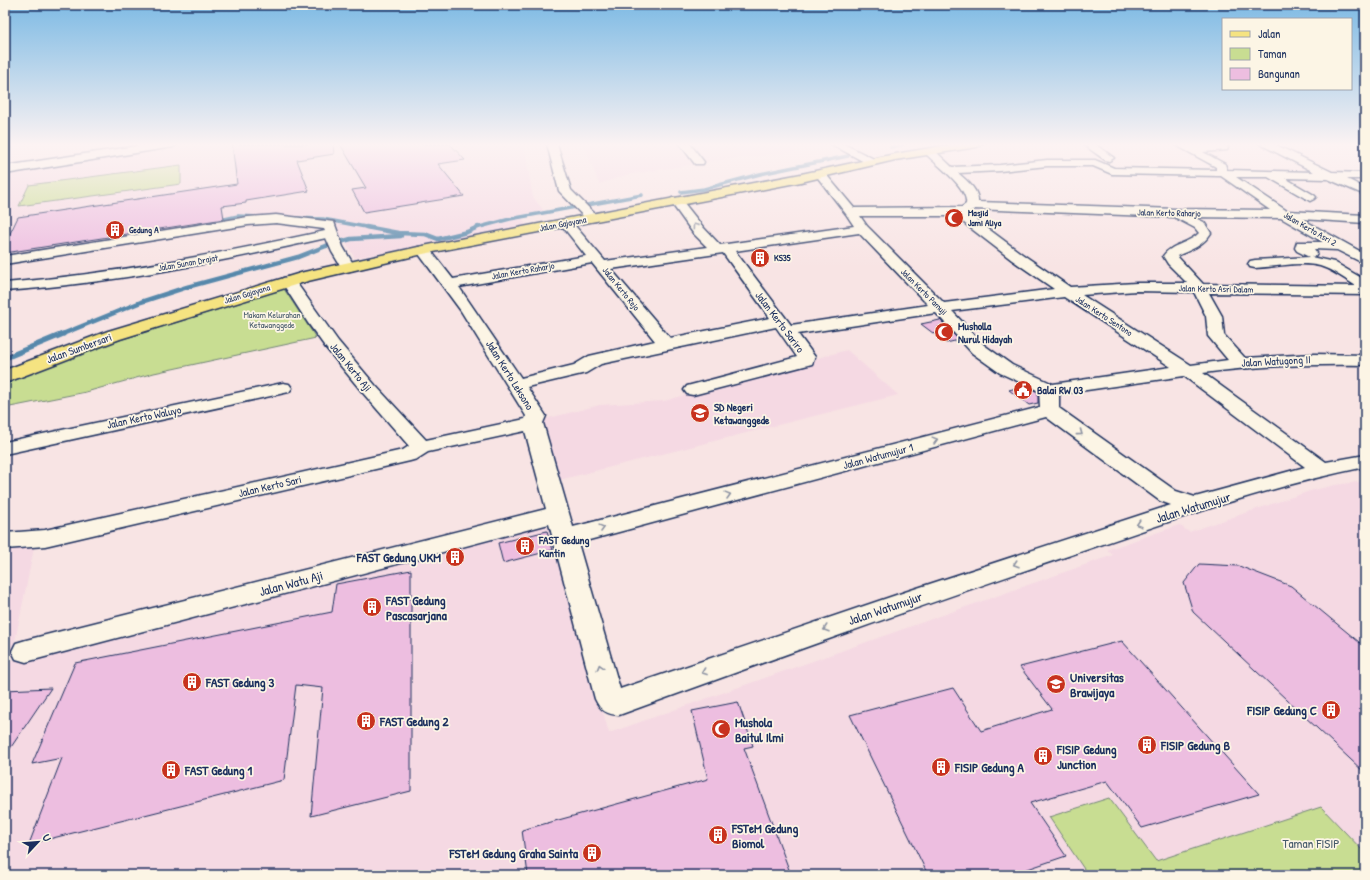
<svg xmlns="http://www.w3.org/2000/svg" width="1370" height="880" font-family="'Patrick Hand',sans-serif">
	<rect width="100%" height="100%" fill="#f8e4e4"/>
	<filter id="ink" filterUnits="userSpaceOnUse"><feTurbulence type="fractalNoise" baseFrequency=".025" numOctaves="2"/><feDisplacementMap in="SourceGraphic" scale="8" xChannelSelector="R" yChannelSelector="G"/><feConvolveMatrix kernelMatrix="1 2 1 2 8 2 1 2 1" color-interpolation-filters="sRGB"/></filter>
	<g filter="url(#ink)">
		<!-- built -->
		<g fill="#f5d9e3">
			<polygon points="188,144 524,144 533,197 544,211 520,215 527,226 355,258 330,217 267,215 233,216 199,224 5,254 5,172"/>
			<polygon points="584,144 678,144 683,151 686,150 697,164 626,175 599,184"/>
			<polygon points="689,144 788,144 797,152 703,162"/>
			<polygon points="847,350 898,395 559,480 541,420 600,405 664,401"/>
			<polygon points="1365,481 1365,875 5,875 5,547 21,544 34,548 11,661 539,526 546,527 552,532 609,733 1113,555 1107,550 1179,525 1189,532 1310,491 1335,485"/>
		</g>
		<!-- green -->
		<g fill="#c8dd92" stroke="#728678">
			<polygon points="181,165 181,184 19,206 29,185"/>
			<polygon points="284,289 316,338 154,373 86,392 5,408 5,383 79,354 123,339"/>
			<polygon points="1109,798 1156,861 1321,807 1365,853 1365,875 1088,875 1049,817"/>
		</g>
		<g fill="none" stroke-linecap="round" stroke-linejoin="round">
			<!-- stream-far2 -->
			<g stroke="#5688ab" stroke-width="3.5">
				<polyline points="891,147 904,144"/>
				<polyline points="681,192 704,189 760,174 848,156"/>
				<polyline points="293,218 323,219 371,228"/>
				<polyline points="194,226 238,216 260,217"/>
				<polyline points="476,228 510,219 642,195"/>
			</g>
			<!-- stream-far1 -->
			<g stroke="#5688ab" stroke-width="4.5">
				<polyline points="366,227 398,233 425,234 438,239 467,232 478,227"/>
				<polyline points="60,335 141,302 187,287 298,257 326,246 351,239 401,236"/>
			</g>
			<!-- stream -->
			<polyline stroke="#5688ab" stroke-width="5.5" points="5,358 63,334"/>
		</g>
		<!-- building -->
		<g fill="#edbee0" stroke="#1b2f5e">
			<polygon points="232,144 333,144 334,154 297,160 309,191 246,201 246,203 222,206 224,219 5,253 5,244 18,217 237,184"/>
			<polygon points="340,144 450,144 465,160 438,164 464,196 364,212 352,190 366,188"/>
			<polygon points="940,320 959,340 946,343 921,324"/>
			<polygon points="1024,386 1038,392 1038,403 1029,405 1009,390"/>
			<polygon points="547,531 553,550 503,563 498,543"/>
			<polygon points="1199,564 1239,566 1291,586 1365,647 1365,773 1193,612 1184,583"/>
			<polygon points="411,570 411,791 311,816 323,688 296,685 284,780 29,844 62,758 32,764 75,663 332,612 336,584"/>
			<polygon points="1122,641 1259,794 1142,828 1107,781 1030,803 1066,856 1010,875 928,875 850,715 953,688 981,731 1052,709 1020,667"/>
			<polygon points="51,688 5,756 5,690"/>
			<polygon points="738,702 753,746 744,748 791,875 528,875 522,830 708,779 692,711"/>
		</g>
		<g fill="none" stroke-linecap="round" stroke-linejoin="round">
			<defs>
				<g id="minor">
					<polygon points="5,144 12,144 9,148 5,149"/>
					<polygon points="547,144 557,144 571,190 596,215 598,218 596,221 588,221 559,191"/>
					<polygon points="680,144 690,144 704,162 703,164 695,164"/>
					<polygon points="831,144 844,144 876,160 877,162 872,165 868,164"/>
					<polygon points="1083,144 1095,144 1114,158 1109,161 1105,160"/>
					<path d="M1174,144L1227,146L1228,148L1227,150L1203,152L1225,164L1227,170L1314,172L1260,144H1274L1332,172L1365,173V179H1347L1365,188V195L1328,179L1285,178L1314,195L1316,197L1314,199L1310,201L1268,177H1236L1287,211L1365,215V223L1302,219L1365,254V264L1337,250L1314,249L1317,253L1315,256L1311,257L1334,262L1365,280V295L1209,293L1222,316L1224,335L1245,358L1314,354L1365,355V365C1311,364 1257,366 1203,373L1326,462L1365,455V467C1266,487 1170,521 1074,554C921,605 770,660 619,715C607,715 600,710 595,699L549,524L26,662L16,659L12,651L16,643L26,640L546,509L525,431L428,452L417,459L410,461L45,546L5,549V533L45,530L403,450L409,446L363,393L326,348L308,323L281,281L283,278L288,277L293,278L338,341L375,385L426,440L525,419L526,416L461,311L416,250L418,247H428L453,279L586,256L560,223L562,220H570L605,261L707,247L693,233L670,201L672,198H680L703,227L720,245L854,226L846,214L815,174L820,171L824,172L854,208L962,207L966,204C969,188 937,165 926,154L925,152L930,149L934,150L952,167L1000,165L1047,160H1095L1114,168L1216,170V167ZM1047,166H1093L1112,174L1221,176L1270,210L1176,209L978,202C979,190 966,180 958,173L1000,171ZM975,209L1174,217L1195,228L1199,233C1188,244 1171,244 1163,256L1168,264L1187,283H1136L1070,287L1022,254L967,213ZM860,216H955L1012,260L1054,289L944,303L867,226ZM1193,217L1281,218L1323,242H1297L1295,248L1297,251L1309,257L1255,260L1250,261L1248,264L1250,267L1255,268C1275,267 1300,261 1320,266C1333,270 1345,279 1356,286L1203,284L1177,256C1190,250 1203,246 1211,233L1204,222ZM859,233L928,305L791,325L735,251ZM723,253L770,318L670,338L611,269ZM592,263L655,341L589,356L574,365L521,378L459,287ZM1136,291L1194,292L1206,316L1208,336L1228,360L1191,365L1082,295ZM1064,297L1171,367L1053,384L1012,365L984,345L952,311ZM936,313L972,353L1000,373L1039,391L1040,407L573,527L543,423L546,416L527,387L586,373L601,364L776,327L797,357L687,386L684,390L687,394L693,395L812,364L815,357L798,334ZM1184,376L1305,467L1195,497L1176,491L1059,408V394ZM1046,417L1160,501L1171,505L905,592L620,689L578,543Z"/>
					<path d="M276,215L334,222L343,247L355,267L353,270L348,271L343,270L332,252L326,238C220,262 114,283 5,291V283C113,274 219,254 325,231L324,229L276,223L248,225L5,264V256L248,217Z"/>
					<polygon points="283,383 289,384 292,388 289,392 5,454 5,442"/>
				</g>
				<polygon id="secondary" points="150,144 178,144 173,147 5,174 5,166"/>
				<polygon id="primary" points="954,144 982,144 977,147 895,160 801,182 423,254 308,281 120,339 5,383 5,370 108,331 304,272 423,246 801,174 895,154"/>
			</defs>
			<!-- minor casing -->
			<use href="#minor" stroke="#1b2f5e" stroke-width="3"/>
			<!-- secondary casing -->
			<use href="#secondary" stroke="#1b2f5e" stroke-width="3"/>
			<!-- primary casing -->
			<use href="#primary" stroke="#1b2f5e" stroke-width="3"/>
			<!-- minor -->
			<use href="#minor" fill="#fcf5e5" fill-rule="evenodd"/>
			<!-- secondary -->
			<use href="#secondary" fill="#fcf5e5" fill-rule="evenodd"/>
			<!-- primary -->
			<use href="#primary" fill="#f5e381" fill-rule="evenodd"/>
		</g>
		<!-- one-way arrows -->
		<defs><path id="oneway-chevron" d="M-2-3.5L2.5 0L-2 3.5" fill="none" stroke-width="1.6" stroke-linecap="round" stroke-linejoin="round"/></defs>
		<g stroke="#8c92a2">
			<use href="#oneway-chevron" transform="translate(695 226) rotate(-126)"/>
			<use href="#oneway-chevron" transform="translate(1080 433) rotate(36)"/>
			<use href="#oneway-chevron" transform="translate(935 440) rotate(-15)"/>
			<use href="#oneway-chevron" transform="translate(728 495) rotate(-15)"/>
			<use href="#oneway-chevron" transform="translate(1139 524) rotate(162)"/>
			<use href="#oneway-chevron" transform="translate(602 528) rotate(-15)"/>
			<use href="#oneway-chevron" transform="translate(1016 564) rotate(162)"/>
			<use href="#oneway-chevron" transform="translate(826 629) rotate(161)"/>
			<use href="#oneway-chevron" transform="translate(600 667) rotate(-106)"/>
			<use href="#oneway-chevron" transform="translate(704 672) rotate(160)"/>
		</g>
	</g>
	<!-- sky -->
	<linearGradient id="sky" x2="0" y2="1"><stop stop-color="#7dbae4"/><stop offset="0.54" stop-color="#fcf3f3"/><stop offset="1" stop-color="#fcf3f3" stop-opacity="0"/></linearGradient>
	<rect width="1370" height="268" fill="url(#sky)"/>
	<!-- icons -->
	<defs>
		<symbol id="mosque-disc" viewBox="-11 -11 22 22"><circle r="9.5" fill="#c8321e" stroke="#fcf5e5"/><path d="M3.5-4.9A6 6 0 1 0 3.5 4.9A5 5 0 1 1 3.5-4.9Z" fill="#fff"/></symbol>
		<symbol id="building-disc" viewBox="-11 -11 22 22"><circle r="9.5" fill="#c8321e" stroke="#fcf5e5"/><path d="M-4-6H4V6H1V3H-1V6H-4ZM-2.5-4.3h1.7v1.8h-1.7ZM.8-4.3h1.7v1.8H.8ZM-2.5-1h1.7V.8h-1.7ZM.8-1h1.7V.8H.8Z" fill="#fff"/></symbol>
		<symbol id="civic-disc" viewBox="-11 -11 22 22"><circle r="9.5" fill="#c8321e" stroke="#fcf5e5"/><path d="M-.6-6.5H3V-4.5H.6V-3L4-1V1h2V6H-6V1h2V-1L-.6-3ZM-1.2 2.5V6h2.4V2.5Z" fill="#fff"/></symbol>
		<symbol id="school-disc" viewBox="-11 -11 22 22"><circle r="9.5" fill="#c8321e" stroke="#fcf5e5"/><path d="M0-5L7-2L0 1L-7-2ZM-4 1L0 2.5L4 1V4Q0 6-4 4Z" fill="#fff"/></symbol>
		<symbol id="university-disc" viewBox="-11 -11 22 22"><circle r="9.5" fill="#c8321e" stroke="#fcf5e5"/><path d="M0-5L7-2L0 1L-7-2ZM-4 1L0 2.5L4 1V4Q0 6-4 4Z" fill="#fff"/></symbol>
	</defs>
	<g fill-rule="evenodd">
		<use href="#mosque-disc" x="943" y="207" width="22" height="22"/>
		<use href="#building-disc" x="104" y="219" width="22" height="22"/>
		<use href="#building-disc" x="749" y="247" width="22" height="22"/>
		<use href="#mosque-disc" x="933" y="321" width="22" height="22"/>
		<use href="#civic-disc" x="1012" y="379" width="22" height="22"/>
		<use href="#school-disc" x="689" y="402" width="22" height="22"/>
		<use href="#building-disc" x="514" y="535" width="22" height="22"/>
		<use href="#building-disc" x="444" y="546" width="22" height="22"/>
		<use href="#building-disc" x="361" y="596" width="22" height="22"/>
		<use href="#building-disc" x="181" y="671" width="22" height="22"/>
		<use href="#university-disc" x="1045" y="673" width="22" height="22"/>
		<use href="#building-disc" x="1320" y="699" width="22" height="22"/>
		<use href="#building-disc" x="355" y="710" width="22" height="22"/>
		<use href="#mosque-disc" x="710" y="718" width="22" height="22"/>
		<use href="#building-disc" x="1136" y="734" width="22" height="22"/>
		<use href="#building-disc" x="1032" y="745" width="22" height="22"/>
		<use href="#building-disc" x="930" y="756" width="22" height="22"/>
		<use href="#building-disc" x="160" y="759" width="22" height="22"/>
		<use href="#building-disc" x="707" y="824" width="22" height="22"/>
		<use href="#building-disc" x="581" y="842" width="22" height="22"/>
	</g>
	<g text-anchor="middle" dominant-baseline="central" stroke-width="3.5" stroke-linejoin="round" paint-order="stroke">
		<!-- far-poi labels -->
		<g font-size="9" font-weight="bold" fill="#1b2f5e" stroke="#fcf5e5" text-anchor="start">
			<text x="968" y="213">Masjid<tspan x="968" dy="10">Jami Aliya</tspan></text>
			<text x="129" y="230">Gedung A</text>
			<text x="774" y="258">KS35</text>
		</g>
		<!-- far-street labels -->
		<g font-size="9" fill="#1b2f5e" stroke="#fcf5e5">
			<text transform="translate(1169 213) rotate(1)">Jalan Kerto Raharjo</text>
			<text transform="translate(563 224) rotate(-11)">Jalan Gajayana</text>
			<text transform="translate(1310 229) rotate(30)">Jalan Kerto Asri 2</text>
			<text transform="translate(188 263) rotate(-10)">Jalan Sunan Drajat</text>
			<text transform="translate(523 271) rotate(-10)">Jalan Kerto Raharjo</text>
			<text transform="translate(621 289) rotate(51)">Jalan Kerto Rejo</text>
			<text transform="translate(1216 289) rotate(1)">Jalan Kerto Asri Dalam</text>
			<text transform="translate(924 292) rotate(45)">Jalan Kerto Pamuji</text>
			<text transform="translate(247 294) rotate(-17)">Jalan Gajayana</text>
			<text transform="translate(1104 316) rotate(33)">Jalan Kerto Sentono</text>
		</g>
		<!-- far-park labels -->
		<g font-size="9" fill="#465a6b" stroke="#fcf5e5">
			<text x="272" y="315">Makam Kelurahan<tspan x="272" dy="10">Ketawanggede</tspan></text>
		</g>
		<!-- street labels -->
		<g font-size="11" fill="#1b2f5e" stroke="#fcf5e5">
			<text transform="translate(780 322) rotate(53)">Jalan Kerto Sariro</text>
			<text transform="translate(79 348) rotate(-20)">Jalan Sumbersari</text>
			<text transform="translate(1276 361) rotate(-3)">Jalan Watugong II</text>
			<text transform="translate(351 367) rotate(51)">Jalan Kerto Aji</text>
			<text transform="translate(510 375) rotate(58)">Jalan Kerto Leksono</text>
			<text transform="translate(144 417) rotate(-12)">Jalan Kerto Waluyo</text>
			<text transform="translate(878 456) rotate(-15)">Jalan Watumujur 1</text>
			<text transform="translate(270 486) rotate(-13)">Jalan Kerto Sari</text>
		</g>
		<!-- poi labels -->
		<g font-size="11" font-weight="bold" fill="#1b2f5e" stroke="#fcf5e5" text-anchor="start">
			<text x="958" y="326">Musholla<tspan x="958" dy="13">Nurul Hidayah</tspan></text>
			<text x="1037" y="390">Balai RW 03</text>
			<text x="714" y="407">SD Negeri<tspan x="714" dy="13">Ketawanggede</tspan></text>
			<text x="539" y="540">FAST Gedung<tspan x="539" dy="13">Kantin</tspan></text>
		</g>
		<!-- near-street labels -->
		<g font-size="13" fill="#1b2f5e" stroke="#fcf5e5">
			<text transform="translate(1193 507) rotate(-17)">Jalan Watumujur</text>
			<text transform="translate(291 583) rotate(-15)">Jalan Watu Aji</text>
			<text transform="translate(885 608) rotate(-19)">Jalan Watumujur</text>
		</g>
		<!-- near-poi labels -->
		<g font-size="13" font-weight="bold" fill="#1b2f5e" stroke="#fcf5e5" text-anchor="start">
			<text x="441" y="557" text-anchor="end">FAST Gedung UKM</text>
			<text x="386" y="600">FAST Gedung<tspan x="386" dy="15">Pascasarjana</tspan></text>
			<text x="1070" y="677">Universitas<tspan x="1070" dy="15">Brawijaya</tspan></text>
			<text x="206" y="682">FAST Gedung 3</text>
			<text x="1317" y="710" text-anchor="end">FISIP Gedung C</text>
			<text x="380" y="721">FAST Gedung 2</text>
			<text x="735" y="722">Mushola<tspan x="735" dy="15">Baitul Ilmi</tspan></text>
			<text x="1161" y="745">FISIP Gedung B</text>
			<text x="1057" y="749">FISIP Gedung<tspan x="1057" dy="15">Junction</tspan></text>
			<text x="955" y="767">FISIP Gedung A</text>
			<text x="185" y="770">FAST Gedung 1</text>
			<text x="732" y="828">FSTeM Gedung<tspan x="732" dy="15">Biomol</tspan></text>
			<text x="578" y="853" text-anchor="end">FSTeM Gedung Graha Sainta</text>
		</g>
		<!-- near-park labels -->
		<g font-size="13" fill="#465a6b" stroke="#fcf5e5">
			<text x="1311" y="843">Taman FISIP</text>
		</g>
	</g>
	<!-- margin -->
	<rect width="1370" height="880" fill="none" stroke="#fcf5e5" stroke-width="20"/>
	<rect x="10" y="10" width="1350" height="860" fill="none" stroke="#1b2f5e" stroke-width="1.5" filter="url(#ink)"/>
	<!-- legend -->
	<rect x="1222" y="18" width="130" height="72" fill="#fcf5e5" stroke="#a2a6af"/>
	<rect x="1230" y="31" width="20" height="6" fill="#f5e381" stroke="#a2a6af"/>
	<text x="1258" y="38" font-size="12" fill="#1b2f5e">Jalan</text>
	<rect x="1230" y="48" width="20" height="12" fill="#c8dd92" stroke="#a2a6af"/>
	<text x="1258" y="58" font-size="12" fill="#1b2f5e">Taman</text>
	<rect x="1230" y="68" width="20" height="12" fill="#edbee0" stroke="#a2a6af"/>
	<text x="1258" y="78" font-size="12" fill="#1b2f5e">Bangunan</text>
	<!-- north arrow -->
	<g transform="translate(38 842) rotate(64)" stroke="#fcf5e5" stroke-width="3" paint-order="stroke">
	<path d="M0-3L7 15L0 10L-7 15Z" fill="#1b2f5e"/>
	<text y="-6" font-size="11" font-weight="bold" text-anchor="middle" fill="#1b2f5e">U</text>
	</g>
</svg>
